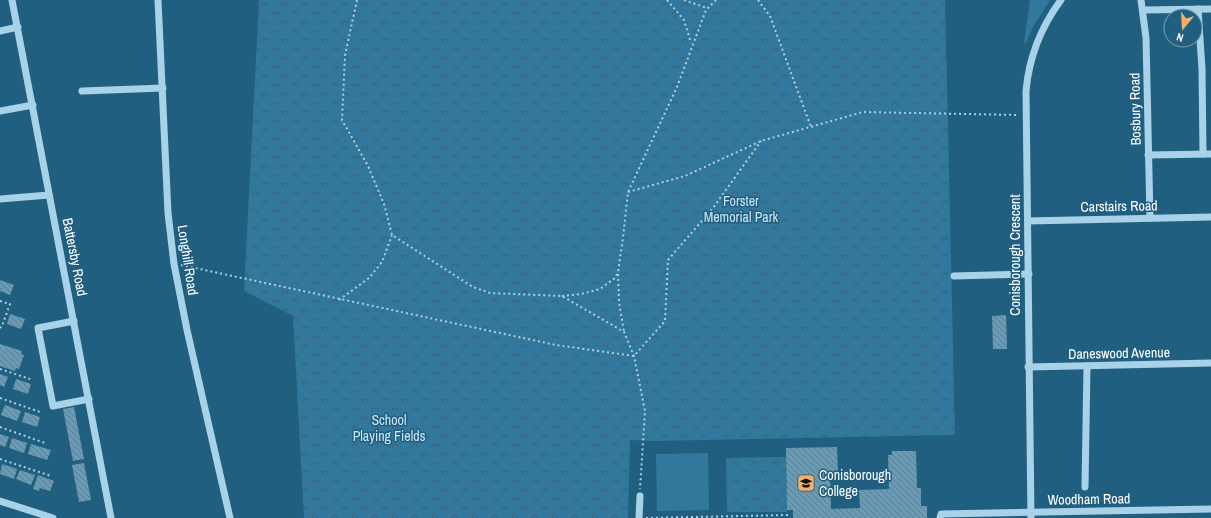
<svg xmlns="http://www.w3.org/2000/svg" width="1211" height="518" font-family="'Archivo Narrow',sans-serif">
	<defs>
		<pattern id="park-crowns" width="20" height="18" patternUnits="userSpaceOnUse"><rect width="20" height="18" fill="#31789c"/><path d="M2 6a3 3 0 1 1 6 0M12 15a3 3 0 1 1 6 0" fill="none" stroke="#406070"/></pattern>
		<pattern id="building-back-hatch" width="6" height="6" patternUnits="userSpaceOnUse"><rect width="6" height="6" fill="#679bb6"/><path d="M-1 5l2 2M0 0l6 6M5-1l2 2" fill="none" stroke="#5e7f91"/></pattern>
	</defs>
	<rect width="100%" height="100%" fill="#215f80"/>
	<!-- grass -->
	<g fill="#31789c">
		<polygon points="1030,0 1050,0 1033,27 1026,43 1024,43"/>
		<polygon points="708,453 709,510 657,511 656,454"/>
	</g>
	<!-- park -->
	<g fill="url(#park-crowns)">
		<polygon points="259,0 945,0 955,435 655,441 630,440 628,518 304,518 293,316 244,291"/>
		<polygon points="786,457 787,512 727,512 726,458"/>
	</g>
	<!-- building -->
	<g fill="url(#building-back-hatch)">
		<polygon points="0,280 14,285 10,295 0,291"/>
		<polygon points="10,314 25,319 21,329 7,324"/>
		<polygon points="1006,315 1007,349 993,349 992,316"/>
		<polygon points="0,344 22,351 21,354 24,355 19,369 16,368 15,371 0,366"/>
		<polygon points="0,374 8,377 4,387 0,385"/>
		<polygon points="16,379 31,384 28,394 13,389"/>
		<polygon points="5,405 21,411 17,421 1,415"/>
		<polygon points="74,407 84,459 73,461 63,409"/>
		<polygon points="25,412 40,417 37,427 22,422"/>
		<polygon points="0,434 9,437 5,447 0,445"/>
		<polygon points="12,438 27,443 24,453 9,448"/>
		<polygon points="31,444 51,450 47,460 28,454"/>
		<polygon points="837,447 838,474 830,474 831,509 860,508 859,490 889,489 888,455 892,455 892,451 916,451 917,488 921,488 921,506 927,506 927,518 793,518 793,510 787,510 786,448"/>
		<polygon points="84,463 91,500 79,502 72,465"/>
		<polygon points="2,464 17,469 14,479 0,474"/>
		<polygon points="20,470 35,475 31,485 16,479"/>
		<polygon points="38,475 54,481 50,491 40,488 39,491 33,489"/>
	</g>
	<g fill="none" stroke-linecap="round" stroke-linejoin="round">
		<!-- path -->
		<g stroke="#a7d2e7" stroke-width="2" stroke-dasharray="2 3" stroke-linecap="butt">
			<polyline points="357,0 345,55 342,120 368,166 384,204 392,235 473,287 490,293 562,296 624,332 634,356 645,411 640,489"/>
			<polyline points="667,0 684,20 691,43"/>
			<polyline points="684,0 707,8"/>
			<polyline points="758,0 770,16 811,127"/>
			<polyline points="628,192 685,176 761,141 863,112 1018,115"/>
			<polyline points="181,265 556,345 634,356 665,321 668,260 713,208 761,141"/>
			<polyline points="618,274 619,302 624,332"/>
			<polyline points="562,296 581,294 600,289 615,278 618,272 623,238 628,192 677,87 706,10 716,0"/>
			<polyline points="339,300 369,278 382,262 392,235"/>
			<polyline points="0,301 10,304 2,326 0,328"/>
			<polyline points="0,369 30,379"/>
			<polyline points="0,398 40,412"/>
			<polyline points="0,427 45,443"/>
			<polyline points="0,459 51,476"/>
			<polyline points="646,518 788,515"/>
		</g>
		<!-- minor -->
		<g stroke="#a7d2e7" stroke-width="7">
			<polyline points="12,0 111,518"/>
			<polyline points="158,0 168,213 174,264 187,330 230,518"/>
			<polyline points="1141,0 1146,38 1150,218"/>
			<polyline points="1198,9 1202,69 1203,154"/>
			<polyline points="1143,10 1211,9"/>
			<polyline points="0,31 18,27"/>
			<polyline points="82,91 163,88"/>
			<polyline points="0,111 33,105"/>
			<polyline points="1148,155 1211,154"/>
			<polyline points="0,199 49,195"/>
			<polyline points="1028,221 1211,217"/>
			<polyline points="954,276 1029,274"/>
			<polyline points="74,321 38,328 53,406 89,399"/>
			<polyline points="1028,367 1211,363"/>
			<polyline points="1085,487 1087,366"/>
			<polyline points="0,501 53,518"/>
			<polyline points="639,518 640,496"/>
			<polyline points="940,518 941,514 1211,509"/>
			<path d="M1031,518L1026,91C1029,57 1041,27 1061,0"/>
		</g>
	</g>
	<!-- icons -->
	<defs>
		<symbol id="school-square" viewBox="-11 -11 22 22"><rect x="-9" y="-9" width="18" height="18" rx="4" fill="#f4af69" stroke="#215f80"/><path d="M0-5L7-2L0 1L-7-2ZM-4 1L0 2.5L4 1V4Q0 6-4 4Z" fill="#111"/></symbol>
	</defs>
	<g fill-rule="evenodd">
		<use href="#school-square" x="796" y="473" width="20" height="20"/>
	</g>
	<g text-anchor="middle" dominant-baseline="central" stroke-width="3" stroke-linejoin="round" paint-order="stroke">
		<!-- street labels -->
		<g font-size="14" fill="#fff" stroke="#215f80">
			<text transform="translate(1135 109) rotate(-91)">Bosbury Road</text>
			<text transform="translate(1119 206) rotate(-1)">Carstairs Road</text>
			<text transform="translate(1015 255) rotate(-90)">Conisborough Crescent</text>
			<text transform="translate(75 257) rotate(79)">Battersby Road</text>
			<text transform="translate(188 260) rotate(81)">Longhill Road</text>
			<text transform="translate(1119 353) rotate(-1)">Daneswood Avenue</text>
			<text transform="translate(1089 499) rotate(-1)">Woodham Road</text>
		</g>
		<!-- park labels -->
		<g font-size="14" fill="#cbe7f6" stroke="#215f80">
			<text x="741" y="201">Forster<tspan x="741" dy="16">Memorial Park</tspan></text>
			<text x="389" y="420">School<tspan x="389" dy="16">Playing Fields</tspan></text>
		</g>
		<!-- poi labels -->
		<g font-size="14" fill="#fff" stroke="#215f80" text-anchor="start">
			<text x="819" y="475">Conisborough<tspan x="819" dy="16">College</tspan></text>
		</g>
	</g>
	<!-- north arrow -->
	<g transform="translate(1183 28) rotate(198)"><circle r="19" fill="#215f80" stroke="#7a9fb3"/>
	<path d="M0-3L7 15L0 10L-7 15Z" fill="#f4af69"/>
	<text y="-6" font-size="11" font-weight="bold" text-anchor="middle" fill="#ffffff">N</text>
	</g>
</svg>
